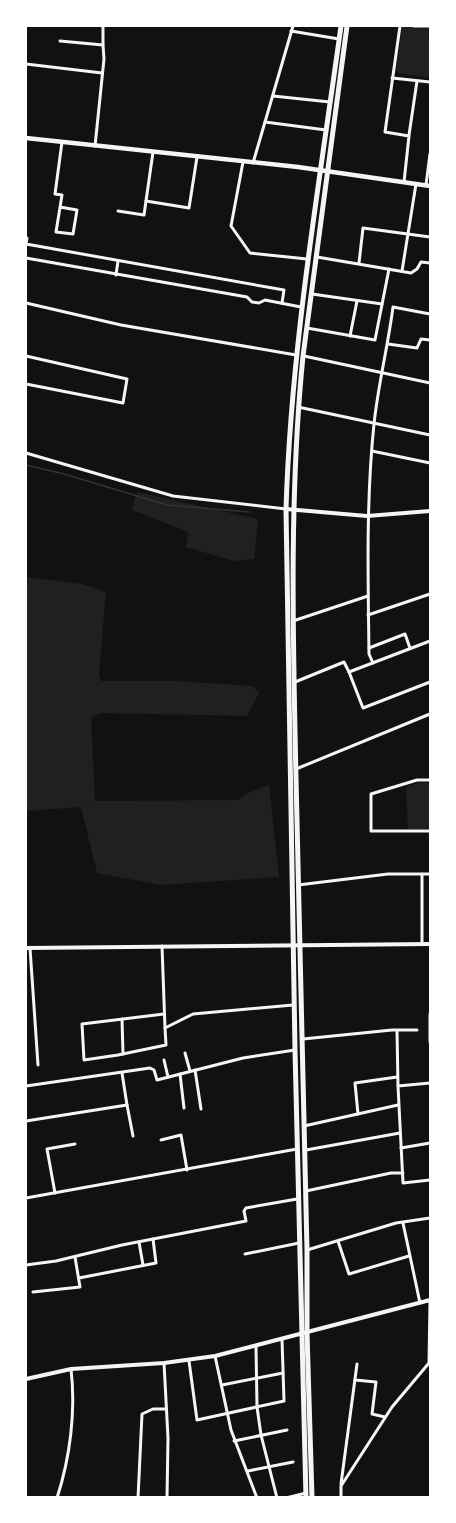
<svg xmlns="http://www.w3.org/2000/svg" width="456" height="1523" font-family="Arial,sans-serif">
	<rect width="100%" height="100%" fill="#111"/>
	<!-- green -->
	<g fill="#202020">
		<polygon points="404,26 428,28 430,45 430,78 399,73 396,70 402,28"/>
		<polygon points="137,492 258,519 254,559 234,561 186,547 188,532 132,510"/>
		<polygon points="26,577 82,584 106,592 99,675 101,681 176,681 253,686 259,693 247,716 101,713 91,718 95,801 239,800 245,794 269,785 279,877 161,885 97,873 81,807 26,811"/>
		<polygon points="418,783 430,783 430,829 408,829 406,787"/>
	</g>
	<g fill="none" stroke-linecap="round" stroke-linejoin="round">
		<!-- stream -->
		<polyline stroke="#333" stroke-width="1.5" points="26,465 64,474 167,505 249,512"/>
		<!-- minor -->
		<g stroke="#f5f5f5" stroke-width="3">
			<polyline points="400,26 385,132 409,136 404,182"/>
			<polyline points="414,26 430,26"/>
			<polyline points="291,31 339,39"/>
			<polyline points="60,41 103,45 104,59 95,146"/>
			<polyline points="103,45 103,26"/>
			<polyline points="26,64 102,73"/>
			<polyline points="392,78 430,82"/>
			<polyline points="273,96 330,102"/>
			<polyline points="265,122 326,130"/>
			<polyline points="409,135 417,81"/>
			<polyline points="243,162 231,226 250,253 307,259"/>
			<polyline points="253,163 293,26"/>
			<polyline points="426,185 430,154"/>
			<polyline points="146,201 189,208 197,157"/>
			<polyline points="60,207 77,210 73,234 56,232 62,195 55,194 62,142"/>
			<polyline points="118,211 144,215 153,152"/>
			<polyline points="26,238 27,238 26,244 284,290 282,303"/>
			<polyline points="317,257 411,273 417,269 421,262 430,263"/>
			<polyline points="26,258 247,297 252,302 259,303 265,300 301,307"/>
			<polyline points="359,263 363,228 430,237"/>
			<polyline points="402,271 416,184"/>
			<polyline points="116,275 118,261"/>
			<polyline points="312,294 382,304"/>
			<polyline points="26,303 121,325 296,355"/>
			<polyline points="307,328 375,340 389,269"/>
			<polyline points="350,336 357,301"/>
			<polyline points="388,344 417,348 421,339 430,340"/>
			<polyline points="26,356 127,379 123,403 26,384"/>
			<polyline points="304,356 430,383"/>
			<polyline points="298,407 430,435"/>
			<polyline points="372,451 430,463"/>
			<polyline points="26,453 173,496 286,509"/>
			<polyline points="368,615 430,594"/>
			<polyline points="293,621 368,596"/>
			<polyline points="369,648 405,634 410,648"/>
			<path d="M373,663L369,654C368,577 366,501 374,424C378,385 388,346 393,307L430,314"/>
			<polyline points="349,672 363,708 430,682"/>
			<polyline points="295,682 344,662 349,672 430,641"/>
			<polyline points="296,769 430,714"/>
			<polyline points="430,780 417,780 371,794 371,831 430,831"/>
			<polyline points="422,874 422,944"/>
			<polyline points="298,885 388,874 430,874"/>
			<polyline points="162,946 165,1028 193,1014 293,1005"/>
			<polyline points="30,948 38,1065"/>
			<polyline points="164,1014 82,1024 84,1060 118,1055 166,1045 165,1028"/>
			<polyline points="430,1014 430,1042"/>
			<polyline points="122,1019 123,1054"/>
			<polyline points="397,1031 398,1086"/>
			<polyline points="303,1039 392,1030 417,1030"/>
			<polyline points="185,1053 190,1071"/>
			<polyline points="164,1060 168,1077"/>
			<polyline points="195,1070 201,1109"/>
			<polyline points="122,1073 127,1105"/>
			<polyline points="180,1074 184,1108"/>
			<polyline points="430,1083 398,1086 403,1183 430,1180"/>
			<polyline points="26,1086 150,1068 154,1070 157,1080 243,1058 295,1050"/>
			<polyline points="358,1114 355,1083 397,1077"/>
			<polyline points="26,1121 127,1105 133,1136"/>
			<polyline points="304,1126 398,1105"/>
			<polyline points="161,1140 181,1135 187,1170"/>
			<polyline points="401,1148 430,1143"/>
			<polyline points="306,1150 400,1133"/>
			<polyline points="306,1191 391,1173 403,1173"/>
			<polyline points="55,1193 47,1149 75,1144"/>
			<polyline points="26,1198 297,1149"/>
			<polyline points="403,1223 420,1303"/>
			<polyline points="338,1241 349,1274 409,1256"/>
			<polyline points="139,1242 143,1265"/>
			<polyline points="307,1250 396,1223 430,1218"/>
			<polyline points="245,1254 299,1243"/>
			<polyline points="26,1265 56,1261 122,1245 246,1221 244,1211 246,1208 297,1199"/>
			<polyline points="79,1278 156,1263 153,1239"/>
			<polyline points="33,1292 80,1287 75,1257"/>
			<polyline points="256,1346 257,1407 261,1435 277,1498"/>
			<polyline points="215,1356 231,1430 257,1498"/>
			<polyline points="189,1361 197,1420 284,1401 282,1339"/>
			<polyline points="164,1363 168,1438 167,1498"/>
			<polyline points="355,1380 376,1382 372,1414 385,1417"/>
			<polyline points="222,1385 283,1373"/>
			<polyline points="234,1441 287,1430"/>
			<polyline points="248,1471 293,1462"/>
			<polyline points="341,1484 357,1364"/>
			<path d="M57,1498C70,1458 76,1411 71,1369"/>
			<polyline points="138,1498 142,1414 153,1409 166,1409"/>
			<polyline points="286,1498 306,1493"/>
			<polyline points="341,1498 341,1486 392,1407 429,1363 430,1300"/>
		</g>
		<!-- tertiary -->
		<g stroke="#f5f5f5" stroke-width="4">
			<polyline points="286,509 367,516 430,511"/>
			<polyline points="26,948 430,944"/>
			<polyline points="26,1379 71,1369 164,1363 215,1356 430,1300"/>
		</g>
		<!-- primary -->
		<polyline stroke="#f5f5f5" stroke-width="4.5" points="26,138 298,167 430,186"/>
		<!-- trunk -->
		<g stroke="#f5f5f5" stroke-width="5">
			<path d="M306,1498L295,1050L286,509C291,347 319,186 341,26"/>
			<path d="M312,1498L307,1333V1250C303,1092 299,935 296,778C293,637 289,497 303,356L347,26"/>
		</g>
	</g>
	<!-- border -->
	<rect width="456" height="1523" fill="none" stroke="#ffffff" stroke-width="54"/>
</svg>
